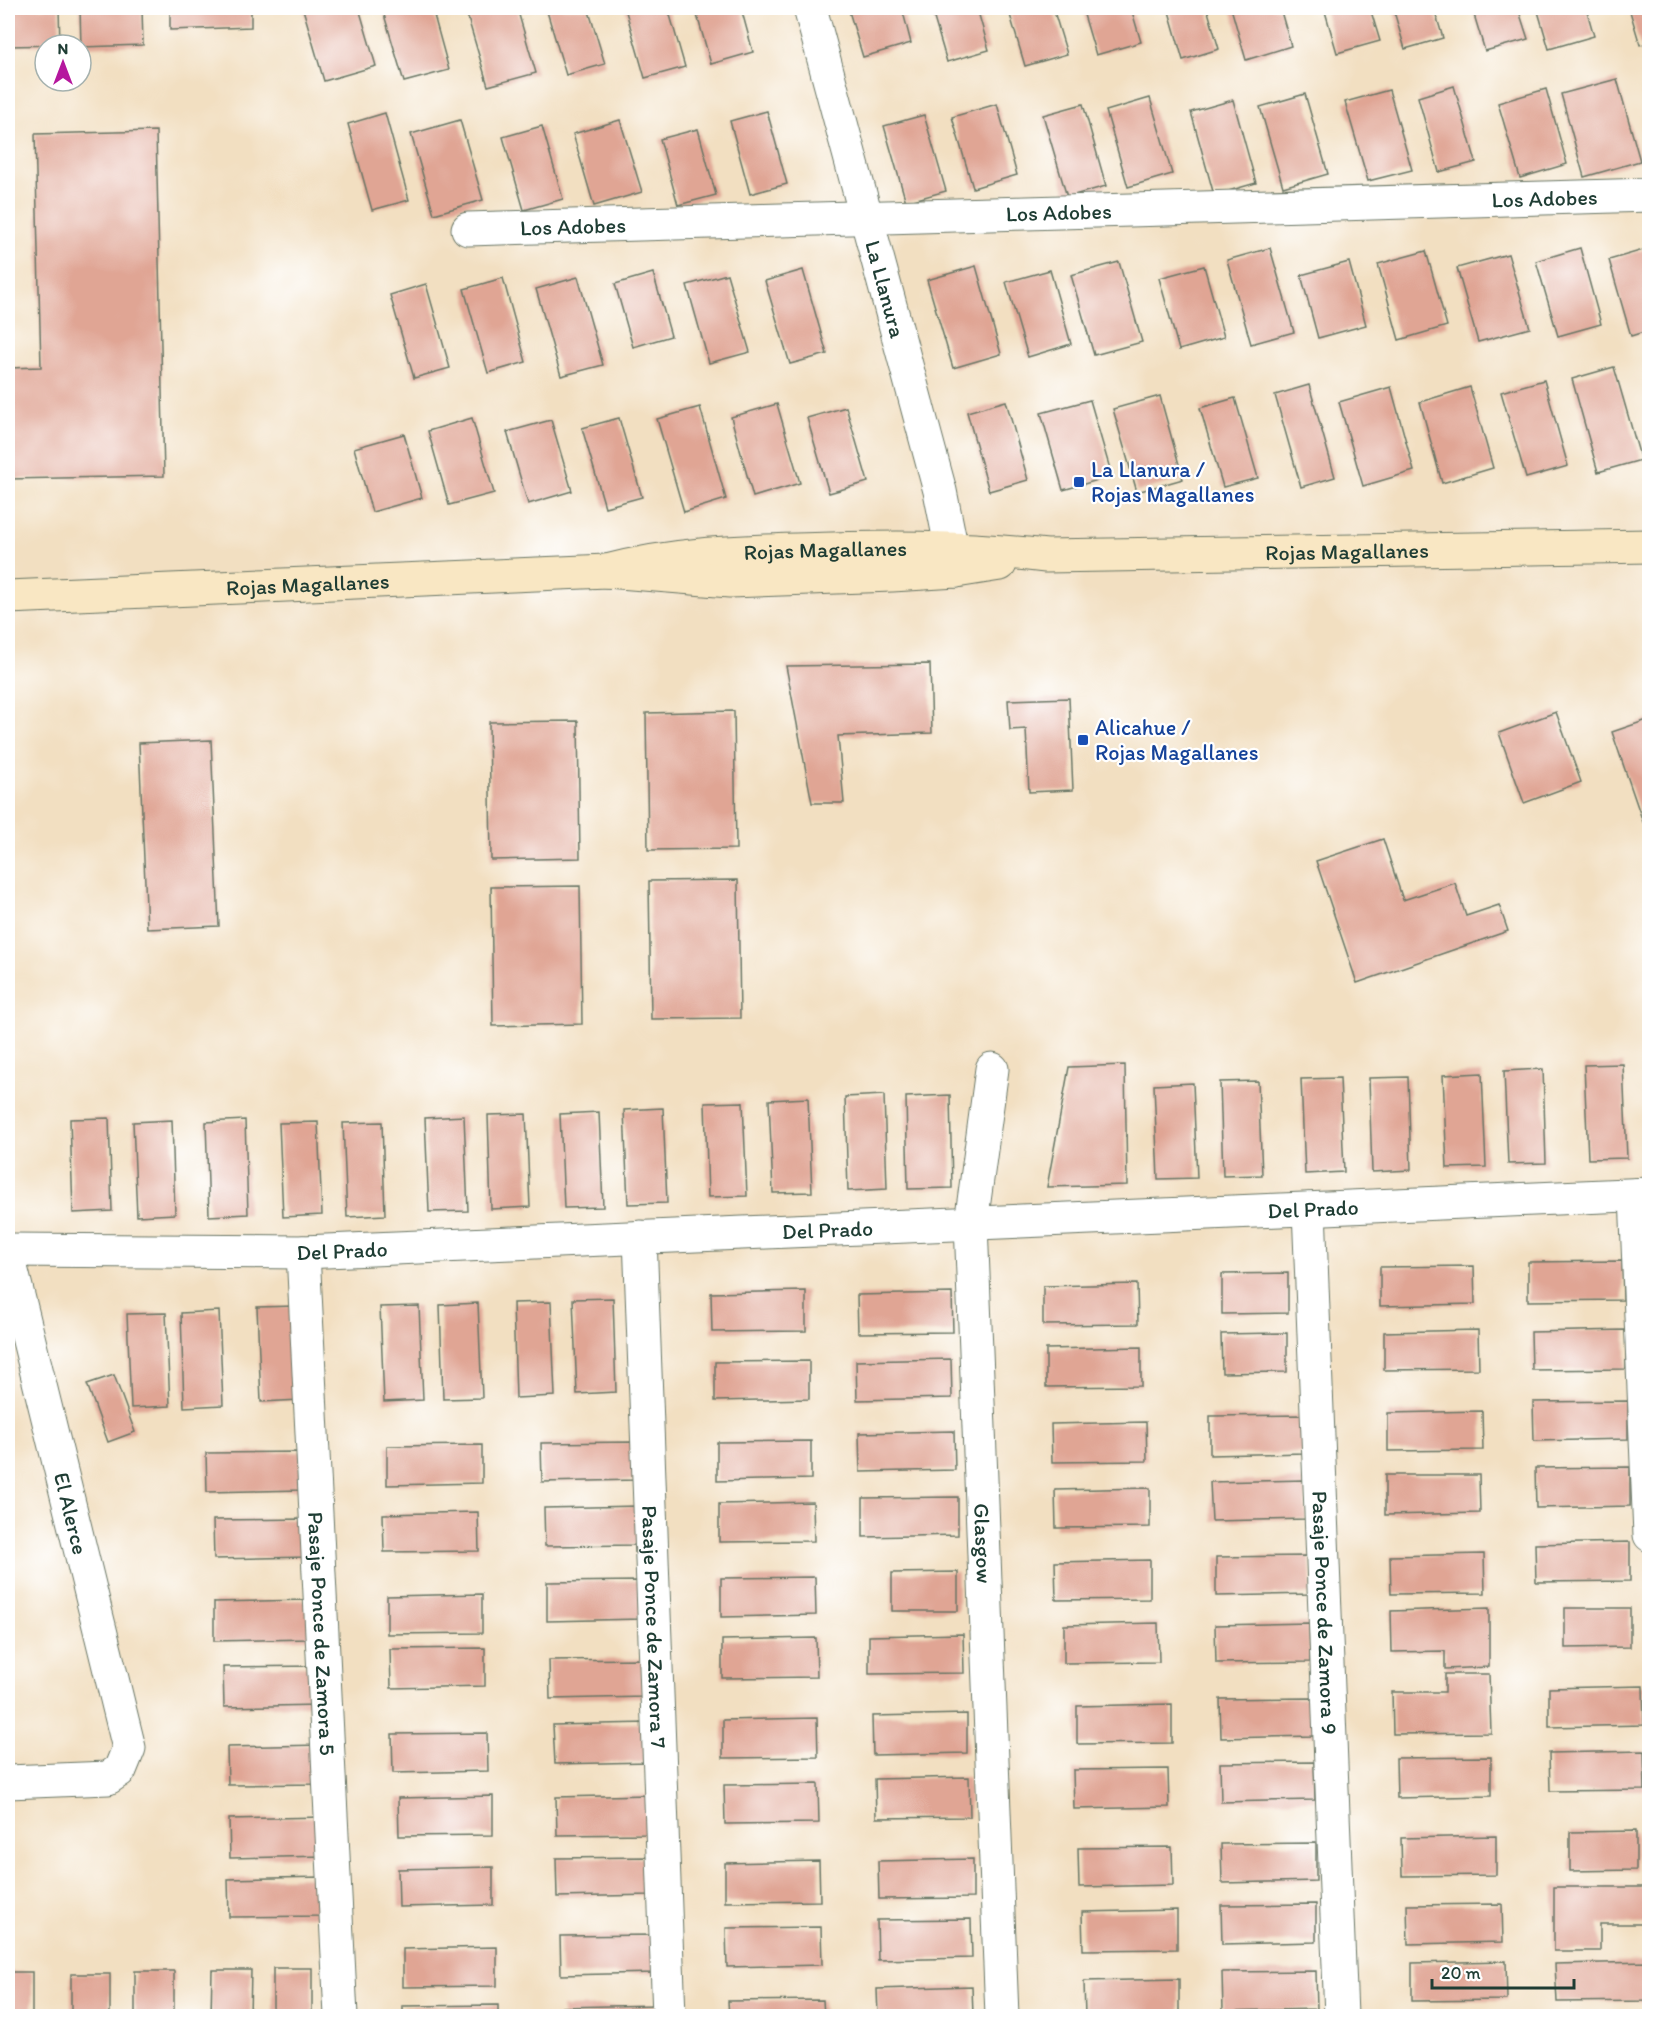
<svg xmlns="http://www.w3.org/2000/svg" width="1657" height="2024" font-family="Itim,sans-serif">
	<rect width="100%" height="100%" fill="#fff"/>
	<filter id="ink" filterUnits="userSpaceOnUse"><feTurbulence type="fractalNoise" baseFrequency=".0167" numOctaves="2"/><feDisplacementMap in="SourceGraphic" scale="12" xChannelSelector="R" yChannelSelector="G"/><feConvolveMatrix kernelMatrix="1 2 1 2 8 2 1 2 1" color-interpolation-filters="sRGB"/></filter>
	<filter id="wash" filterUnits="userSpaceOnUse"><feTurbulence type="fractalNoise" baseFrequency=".008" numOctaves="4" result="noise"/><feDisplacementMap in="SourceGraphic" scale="24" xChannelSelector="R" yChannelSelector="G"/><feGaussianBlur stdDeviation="1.35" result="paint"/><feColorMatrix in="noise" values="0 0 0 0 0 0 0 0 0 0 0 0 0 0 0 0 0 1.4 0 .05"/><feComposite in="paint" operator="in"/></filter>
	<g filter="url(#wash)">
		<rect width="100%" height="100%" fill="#f2dfc1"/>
		<g id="blocks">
			<!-- building -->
			<g fill="#e0a594">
				<polygon points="8,8 59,8 60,45 8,46"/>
				<polygon points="80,8 142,8 143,45 81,47"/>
				<polygon points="170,8 251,8 251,27 170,30"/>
				<polygon points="310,8 359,8 376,66 324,81 303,9"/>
				<polygon points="382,8 432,8 449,70 404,82"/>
				<polygon points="465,8 517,8 536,73 488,86"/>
				<polygon points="546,8 588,8 605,64 566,75"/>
				<polygon points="625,8 668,8 685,67 645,78"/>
				<polygon points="695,8 741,8 753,52 711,64"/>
				<polygon points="848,8 902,8 911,43 863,57"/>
				<polygon points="931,8 977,8 989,50 947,62"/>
				<polygon points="1008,8 1053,8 1067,54 1025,66"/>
				<polygon points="1082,8 1131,8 1141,42 1096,55"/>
				<polygon points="1168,8 1207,8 1219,49 1183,60"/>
				<polygon points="1231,8 1280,8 1291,46 1246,60"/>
				<polygon points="1324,8 1370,8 1380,41 1337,53"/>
				<polygon points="1393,8 1434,8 1443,38 1405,49"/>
				<polygon points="1472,8 1518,8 1528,39 1485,51"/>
				<polygon points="1537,8 1586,8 1594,36 1549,49"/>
				<polygon points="1629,8 1650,8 1650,43 1640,45"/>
				<polygon points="1617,79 1640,161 1584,177 1561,94"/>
				<polygon points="1454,86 1476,162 1439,172 1418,97"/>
				<polygon points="1546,89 1567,164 1520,178 1498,103"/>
				<polygon points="1389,90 1412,170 1368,181 1345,102"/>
				<polygon points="1305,94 1328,174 1283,187 1260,107"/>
				<polygon points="1150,98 1172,174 1128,187 1106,111"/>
				<polygon points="1233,100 1256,183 1214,195 1191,112"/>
				<polygon points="997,104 1017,175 973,188 952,117"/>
				<polygon points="1083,104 1106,186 1067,197 1043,115"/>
				<polygon points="767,111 787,184 750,194 730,121"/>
				<polygon points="385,113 409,200 372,210 348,124"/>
				<polygon points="924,115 946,191 906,202 884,126"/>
				<polygon points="460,120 483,200 434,214 411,134"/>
				<polygon points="620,120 642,192 594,206 573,134"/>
				<polygon points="542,126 563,199 524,210 503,137"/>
				<polygon points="698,129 716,195 678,205 660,139"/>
				<polygon points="156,131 164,476 8,479 8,368 41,367 35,134"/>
				<polygon points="1270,248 1294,332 1251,344 1227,260"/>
				<polygon points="1580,248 1601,324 1558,336 1536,261"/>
				<polygon points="1650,248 1650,330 1631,336 1609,260"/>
				<polygon points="1426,251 1447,326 1399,340 1378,264"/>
				<polygon points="1508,254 1530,328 1478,342 1457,268"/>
				<polygon points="1119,262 1142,342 1094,355 1071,275"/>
				<polygon points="1349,262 1366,325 1318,338 1301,275"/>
				<polygon points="976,266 1001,354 953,368 927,280"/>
				<polygon points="1204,266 1224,337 1179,350 1159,278"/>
				<polygon points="803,270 827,354 790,364 765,281"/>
				<polygon points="1050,270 1071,344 1028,357 1006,282"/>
				<polygon points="653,273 671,336 633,347 615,284"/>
				<polygon points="727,274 750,352 709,363 687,285"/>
				<polygon points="578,277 603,365 561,376 536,289"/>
				<polygon points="503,278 526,362 488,373 464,289"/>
				<polygon points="426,284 450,368 414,378 390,295"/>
				<polygon points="1614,367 1641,460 1598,472 1572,379"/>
				<polygon points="1544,380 1568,466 1526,478 1501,392"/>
				<polygon points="1309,385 1335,477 1301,487 1275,395"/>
				<polygon points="1391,387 1414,471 1363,486 1339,402"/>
				<polygon points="1470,387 1493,468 1442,483 1420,402"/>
				<polygon points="1160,396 1183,479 1137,492 1113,409"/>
				<polygon points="1235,398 1258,478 1223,487 1200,408"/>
				<polygon points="1090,400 1112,476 1063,490 1041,413"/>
				<polygon points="1006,401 1028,480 989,491 967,412"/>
				<polygon points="777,404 800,483 753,497 731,417"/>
				<polygon points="700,407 726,499 684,512 657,419"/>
				<polygon points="846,407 868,482 829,493 807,418"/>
				<polygon points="472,418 494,493 449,505 428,431"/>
				<polygon points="619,418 642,497 605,507 582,428"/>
				<polygon points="551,420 572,491 528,504 507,432"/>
				<polygon points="404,434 422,498 372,512 354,448"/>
				<polygon points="930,664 932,733 838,736 844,803 812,803 786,666"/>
				<polygon points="1069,698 1073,790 1029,792 1026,729 1010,730 1008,700"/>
				<polygon points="734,711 736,849 648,850 646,713"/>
				<polygon points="1556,712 1581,782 1524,803 1499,733"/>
				<polygon points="1650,719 1650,820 1643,822 1612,732"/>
				<polygon points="578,721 580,858 491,860 489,722"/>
				<polygon points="211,740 219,926 147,929 139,743"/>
				<polygon points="1383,839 1403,900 1455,883 1466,916 1499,905 1508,931 1357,983 1316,861"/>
				<polygon points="738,880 740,1018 651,1019 649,881"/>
				<polygon points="580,886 582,1024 493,1026 491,887"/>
				<polygon points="1623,1064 1627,1158 1588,1159 1584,1065"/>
				<polygon points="1125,1065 1127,1185 1047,1187 1069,1067"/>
				<polygon points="1543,1069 1546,1163 1508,1164 1504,1071"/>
				<polygon points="1482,1073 1486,1167 1447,1168 1443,1075"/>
				<polygon points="1408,1077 1411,1170 1372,1172 1369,1078"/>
				<polygon points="1340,1078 1344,1172 1305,1174 1301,1079"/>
				<polygon points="1258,1081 1262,1175 1223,1176 1220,1082"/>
				<polygon points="1193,1083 1197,1178 1158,1179 1154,1085"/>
				<polygon points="884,1095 887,1189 848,1191 845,1097"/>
				<polygon points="950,1095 952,1188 908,1189 906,1097"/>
				<polygon points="808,1098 812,1192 773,1193 769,1100"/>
				<polygon points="743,1102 747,1196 708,1197 705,1103"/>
				<polygon points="663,1108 667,1203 628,1204 624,1110"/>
				<polygon points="599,1112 603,1207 564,1208 560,1114"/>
				<polygon points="526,1114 530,1207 491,1209 488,1115"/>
				<polygon points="464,1116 468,1211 429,1212 425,1118"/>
				<polygon points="109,1118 112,1211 73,1213 70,1119"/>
				<polygon points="172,1120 175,1214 137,1216 133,1122"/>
				<polygon points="245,1120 248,1214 209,1216 206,1122"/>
				<polygon points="318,1122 322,1215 283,1217 279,1123"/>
				<polygon points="382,1122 385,1215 347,1217 343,1123"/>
				<polygon points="1622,1261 1623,1300 1528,1301 1528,1262"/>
				<polygon points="1474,1266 1475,1304 1380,1306 1380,1267"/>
				<polygon points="1288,1273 1288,1313 1222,1314 1222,1274"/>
				<polygon points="1137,1284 1138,1324 1043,1325 1043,1286"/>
				<polygon points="806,1291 806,1331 712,1332 711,1293"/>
				<polygon points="952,1293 953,1332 858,1333 857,1295"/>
				<polygon points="613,1298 616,1392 577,1394 573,1299"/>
				<polygon points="551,1302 555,1396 516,1398 513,1303"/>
				<polygon points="478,1303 482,1398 443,1399 440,1305"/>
				<polygon points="296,1306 300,1400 261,1402 257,1307"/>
				<polygon points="419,1306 423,1400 384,1402 380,1307"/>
				<polygon points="219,1311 223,1405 184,1407 181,1313"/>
				<polygon points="166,1313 170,1406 131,1408 127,1314"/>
				<polygon points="1478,1330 1479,1369 1384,1370 1384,1332"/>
				<polygon points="1626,1330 1626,1369 1532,1370 1531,1332"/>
				<polygon points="1287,1333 1287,1372 1222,1373 1221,1334"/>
				<polygon points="1141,1347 1141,1386 1046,1387 1046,1349"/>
				<polygon points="951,1359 952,1398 857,1400 856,1361"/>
				<polygon points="809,1361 809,1399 715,1401 715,1362"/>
				<polygon points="114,1375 135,1432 108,1442 87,1384"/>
				<polygon points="1628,1401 1628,1439 1534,1441 1533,1402"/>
				<polygon points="1482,1411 1483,1450 1388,1451 1388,1413"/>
				<polygon points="1305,1415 1305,1453 1210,1455 1210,1416"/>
				<polygon points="1146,1422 1147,1461 1052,1462 1051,1424"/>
				<polygon points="954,1431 955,1470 860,1472 859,1433"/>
				<polygon points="811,1441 811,1479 717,1481 717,1442"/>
				<polygon points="636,1442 636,1480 542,1482 541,1443"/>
				<polygon points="482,1445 482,1483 387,1485 387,1446"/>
				<polygon points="301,1452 302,1490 207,1492 206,1453"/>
				<polygon points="1630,1467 1630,1506 1536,1508 1535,1468"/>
				<polygon points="1385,1475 1479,1475 1480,1513 1385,1515"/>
				<polygon points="1305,1480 1306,1519 1212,1521 1210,1482"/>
				<polygon points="1150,1488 1150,1527 1056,1528 1055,1490"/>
				<polygon points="958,1497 958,1535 863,1537 863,1498"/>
				<polygon points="813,1502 814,1541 719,1542 719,1504"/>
				<polygon points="639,1506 640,1545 545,1546 544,1508"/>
				<polygon points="478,1512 479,1551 384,1552 383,1514"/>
				<polygon points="307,1519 308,1557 214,1559 213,1520"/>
				<polygon points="1630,1542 1630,1581 1536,1582 1535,1544"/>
				<polygon points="1484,1554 1485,1593 1391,1594 1390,1556"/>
				<polygon points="1310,1556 1311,1594 1216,1596 1216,1557"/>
				<polygon points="1150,1560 1150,1599 1056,1600 1055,1562"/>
				<polygon points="958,1572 958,1611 892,1611 892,1573"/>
				<polygon points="815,1577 816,1615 721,1617 721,1578"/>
				<polygon points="641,1581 642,1619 547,1621 547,1582"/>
				<polygon points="482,1594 482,1633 387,1634 387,1596"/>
				<polygon points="308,1600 309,1639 214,1641 214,1602"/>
				<polygon points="1489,1608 1489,1667 1445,1669 1445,1651 1392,1652 1391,1611"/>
				<polygon points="1565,1608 1630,1608 1630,1647 1565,1648"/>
				<polygon points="1158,1623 1159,1662 1064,1663 1064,1625"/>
				<polygon points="1309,1623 1310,1662 1216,1663 1215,1625"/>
				<polygon points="963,1634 964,1673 869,1674 869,1636"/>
				<polygon points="816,1638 817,1677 722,1678 722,1640"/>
				<polygon points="485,1648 485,1686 391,1688 390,1649"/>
				<polygon points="644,1659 645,1697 550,1699 549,1660"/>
				<polygon points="318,1666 318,1705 224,1707 223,1667"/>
				<polygon points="1445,1674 1489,1674 1491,1733 1393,1734 1392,1692 1445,1692"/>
				<polygon points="1643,1686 1644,1725 1549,1727 1549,1688"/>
				<polygon points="1314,1698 1315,1736 1221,1738 1220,1699"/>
				<polygon points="1172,1704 1172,1743 1077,1744 1077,1706"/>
				<polygon points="967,1714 967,1753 873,1755 872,1716"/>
				<polygon points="817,1718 818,1757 723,1758 723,1720"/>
				<polygon points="648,1723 649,1762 555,1764 553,1725"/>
				<polygon points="487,1733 488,1771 393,1773 392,1734"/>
				<polygon points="322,1745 322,1784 228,1785 227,1747"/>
				<polygon points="1644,1751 1645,1790 1550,1791 1549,1753"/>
				<polygon points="1491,1757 1491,1796 1397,1798 1396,1758"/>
				<polygon points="1314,1762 1315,1800 1221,1802 1220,1763"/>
				<polygon points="1168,1769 1169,1807 1074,1809 1073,1770"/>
				<polygon points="969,1777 970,1817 876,1818 875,1779"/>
				<polygon points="818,1784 819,1823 725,1824 724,1785"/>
				<polygon points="650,1795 651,1834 557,1835 556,1797"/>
				<polygon points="493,1796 493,1835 399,1836 398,1798"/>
				<polygon points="324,1817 324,1856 230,1858 229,1819"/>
				<polygon points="1636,1831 1636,1870 1570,1871 1570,1832"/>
				<polygon points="1496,1836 1496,1875 1402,1876 1401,1838"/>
				<polygon points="1316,1843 1316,1881 1222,1883 1221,1844"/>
				<polygon points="1172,1847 1173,1885 1079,1887 1078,1848"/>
				<polygon points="650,1857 651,1895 557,1897 556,1858"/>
				<polygon points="973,1859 973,1898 879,1899 878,1861"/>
				<polygon points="819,1861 820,1901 725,1902 725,1863"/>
				<polygon points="493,1867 493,1905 399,1907 398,1869"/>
				<polygon points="323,1877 324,1916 229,1917 228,1879"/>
				<polygon points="1554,1887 1648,1887 1648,1924 1600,1924 1600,1951 1554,1951"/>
				<polygon points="1316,1904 1316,1942 1222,1944 1221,1905"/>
				<polygon points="1502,1904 1503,1942 1408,1944 1407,1905"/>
				<polygon points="1177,1910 1177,1949 1083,1950 1082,1912"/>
				<polygon points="971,1919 972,1958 878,1960 877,1920"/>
				<polygon points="821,1927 822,1965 727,1967 726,1928"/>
				<polygon points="655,1935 655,1973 561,1975 560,1936"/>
				<polygon points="497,1947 497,1986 403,1987 403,1949"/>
				<polygon points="1506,1961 1507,2000 1412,2001 1412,1963"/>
				<polygon points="1650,1962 1650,2001 1557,2002 1555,1964"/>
				<rect x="273" y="1968" width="39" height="48"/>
				<polygon points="212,1970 251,1970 250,2016 211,2016"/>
				<rect x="135" y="1971" width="39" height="45"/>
				<polygon points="1316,1971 1317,2009 1223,2011 1222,1972"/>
				<rect x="8" y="1972" width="24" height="44"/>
				<rect x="71" y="1974" width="39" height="42"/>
				<polygon points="1179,1979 1179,2016 1085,2016 1084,1981"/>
				<polygon points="972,1986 973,2016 878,2016 877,1989"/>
				<polygon points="823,2000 824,2016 729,2016 728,2001"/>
				<polygon points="498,2005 498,2016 403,2016 403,2006"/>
				<polygon points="657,2005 657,2016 562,2016 562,2007"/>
			</g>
		</g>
	</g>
	<g filter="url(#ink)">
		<use href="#blocks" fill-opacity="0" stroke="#697665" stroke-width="1.5"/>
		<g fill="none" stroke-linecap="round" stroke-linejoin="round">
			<defs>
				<g id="street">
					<path id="s1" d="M810,8L940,491L956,571"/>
					<path id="s2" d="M468,229L1650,195"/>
					<path id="s3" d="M992,1069L971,1223L1002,2016"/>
					<polyline points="1636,1195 1650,1535"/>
					<path id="s4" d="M1309,1209L1341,2016"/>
					<path id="s5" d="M640,1237L669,2016"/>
					<path id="s6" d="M8,1250L303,1252L1650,1194"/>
					<path id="s7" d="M303,1252L341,2016"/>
					<path id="s8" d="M8,1255L129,1748L120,1770L108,1778L8,1782"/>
				</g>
				<g id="secondary">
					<path id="s9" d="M607,571C670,554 732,552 796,550C880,547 962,546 1046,556L1650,546"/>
					<path id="s10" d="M8,597L607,571L730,581L781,579L892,575L956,571L1000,564"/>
				</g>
			</defs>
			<!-- street casing -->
			<use href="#street" stroke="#697665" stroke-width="35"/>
			<!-- secondary casing -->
			<use href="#secondary" stroke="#697665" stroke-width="35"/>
			<!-- street -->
			<use href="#street" stroke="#fff" stroke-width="33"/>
			<!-- secondary -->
			<use href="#secondary" stroke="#f9e7c3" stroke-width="33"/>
		</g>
	</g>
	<!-- markers -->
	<g fill="#1a4fb4" stroke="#fff" stroke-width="2">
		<rect x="1073" y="476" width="12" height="12" rx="3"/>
		<rect x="1077" y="734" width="12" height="12" rx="3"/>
	</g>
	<g text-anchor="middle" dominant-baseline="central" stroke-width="4.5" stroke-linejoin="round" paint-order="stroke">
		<!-- street labels -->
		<g font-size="22" fill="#1f3d34" stroke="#fff">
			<text stroke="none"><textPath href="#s2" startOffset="1077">Los Adobes</textPath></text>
			<text stroke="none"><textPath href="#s2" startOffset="591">Los Adobes</textPath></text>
			<text stroke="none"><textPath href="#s2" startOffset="105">Los Adobes</textPath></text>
			<text stroke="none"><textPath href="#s1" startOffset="291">La Llanura</textPath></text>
			<text stroke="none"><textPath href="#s9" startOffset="220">Rojas Magallanes</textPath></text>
			<text stroke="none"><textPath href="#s9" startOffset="742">Rojas Magallanes</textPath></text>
			<text stroke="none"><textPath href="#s10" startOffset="300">Rojas Magallanes</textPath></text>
			<text stroke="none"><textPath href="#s6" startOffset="1306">Del Prado</textPath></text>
			<text stroke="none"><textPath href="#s6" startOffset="820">Del Prado</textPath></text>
			<text stroke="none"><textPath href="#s6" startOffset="334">Del Prado</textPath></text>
			<text stroke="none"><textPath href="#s8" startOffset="266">El Alerce</textPath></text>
			<text stroke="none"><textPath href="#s3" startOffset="476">Glasgow</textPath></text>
			<text stroke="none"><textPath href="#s4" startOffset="404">Pasaje Ponce de Zamora 9</textPath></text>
			<text stroke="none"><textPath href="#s5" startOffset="390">Pasaje Ponce de Zamora 7</textPath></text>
			<text stroke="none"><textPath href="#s7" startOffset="382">Pasaje Ponce de Zamora 5</textPath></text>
		</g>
		<!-- transit labels -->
		<g font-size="22" fill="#164399" stroke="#fff" text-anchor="start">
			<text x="1091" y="469">La Llanura /<tspan x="1091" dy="25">Rojas Magallanes</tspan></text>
			<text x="1095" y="727">Alicahue /<tspan x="1095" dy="25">Rojas Magallanes</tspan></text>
		</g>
	</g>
	<!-- margin -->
	<rect width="1657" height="2024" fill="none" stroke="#fff" stroke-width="30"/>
	<!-- north arrow -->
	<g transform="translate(63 63)"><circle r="28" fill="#ffffff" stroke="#a5b1ae" stroke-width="1.5"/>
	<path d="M0-4.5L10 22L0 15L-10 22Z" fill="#b5179e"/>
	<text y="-9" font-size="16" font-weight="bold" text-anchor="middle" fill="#1f3d34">N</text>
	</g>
	<!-- scale -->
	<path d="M1432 1979v9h142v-9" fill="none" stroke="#1f3d34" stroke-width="3"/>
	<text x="1441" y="1979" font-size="18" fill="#1f3d34" stroke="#ffffff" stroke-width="4.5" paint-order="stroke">20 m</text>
</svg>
